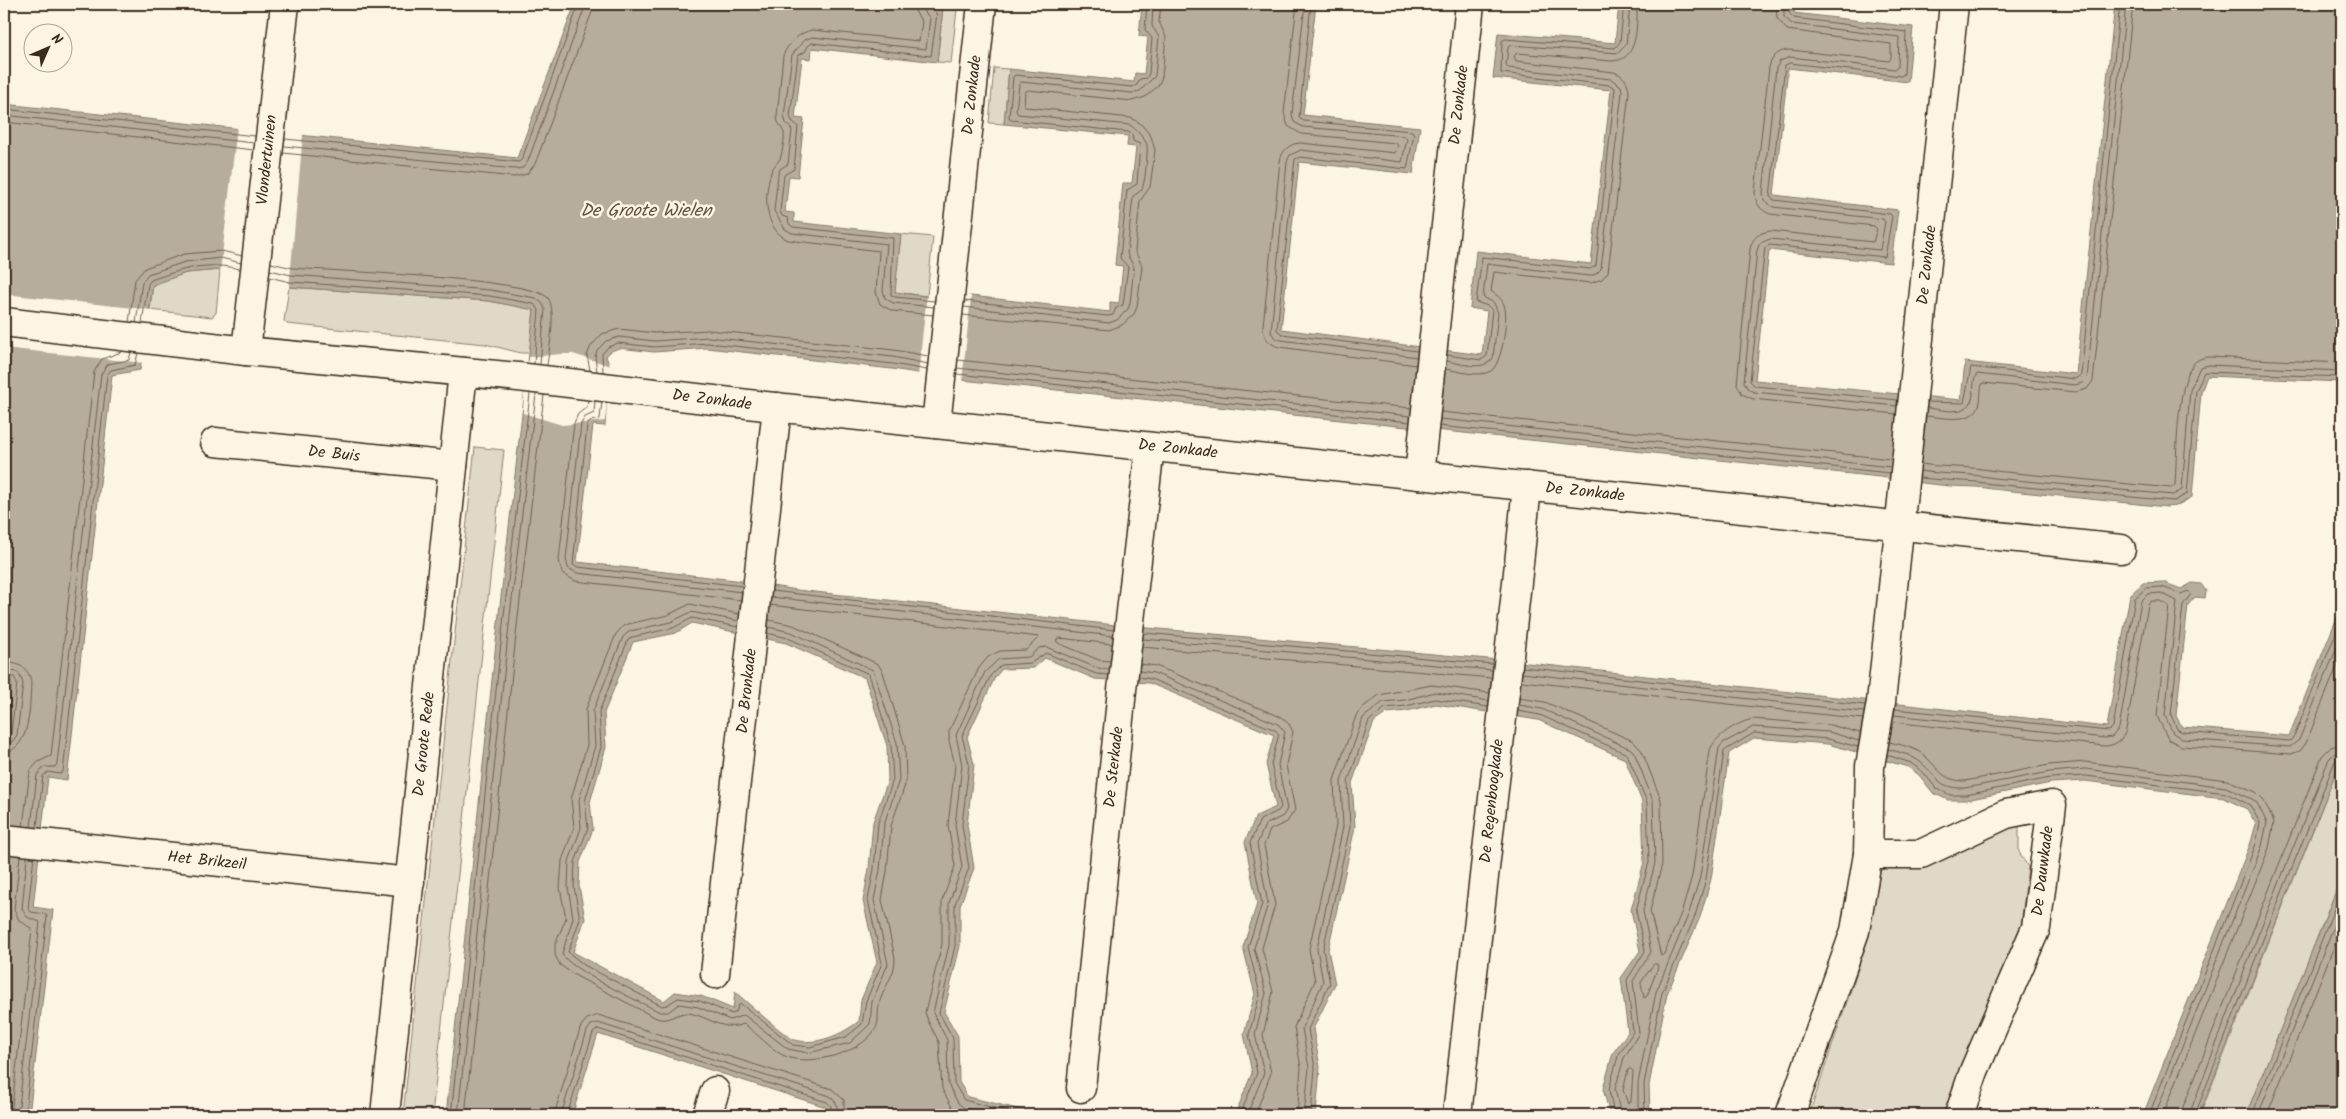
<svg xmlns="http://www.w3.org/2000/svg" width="2346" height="1119" font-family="Kalam,sans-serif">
	<rect width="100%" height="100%" fill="#fcf5e5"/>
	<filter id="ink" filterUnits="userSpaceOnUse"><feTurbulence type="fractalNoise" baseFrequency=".02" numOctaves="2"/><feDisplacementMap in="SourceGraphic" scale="10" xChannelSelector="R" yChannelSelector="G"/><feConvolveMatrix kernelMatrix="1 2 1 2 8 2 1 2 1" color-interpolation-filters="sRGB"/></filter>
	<g filter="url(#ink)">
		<!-- green -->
		<g fill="#e0d8c8" stroke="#8e8173">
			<polygon points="943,7 957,9 951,63 937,62"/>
			<polygon points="994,68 1009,69 1004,124 989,123"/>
			<polygon points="901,234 933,237 927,296 894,292"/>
			<polygon points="220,270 216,313 212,317 150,310 153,284 186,273"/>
			<polygon points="289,287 489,301 534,309 530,353 521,353 485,344 287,324 284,321"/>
			<polygon points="475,447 504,450 432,1115 403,1115"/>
			<polygon points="2342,757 2342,876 2246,1115 2200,1115"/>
			<polygon points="2019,823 2019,852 2028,867 2021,925 1947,1115 1809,1115 1869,936 1880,871 1891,864"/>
		</g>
		<!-- water -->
		<g fill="#b7ad9e" stroke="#85796b" fill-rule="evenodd">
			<path d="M575,4H911L943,7L937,62L812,48L811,59L802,58L795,118L804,119L798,177L789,176L785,212L794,213V222L901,234L895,292L924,296H971L1110,312V302L1119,303L1123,266L1115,265L1123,183H1132L1136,147L1127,146L1128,136L1004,124L1009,69L1134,82L1135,73L1144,74L1148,37L1139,36L1142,4H1316L1303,115L1420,127L1413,174L1299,162L1281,329L1482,355L1487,311L1470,308L1476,251L1591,264L1611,90L1493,78L1498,33L1615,43L1619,4H1795L1794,13L1913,27L1908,82L1788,68L1774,195L1898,210L1891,263L1769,250L1755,380L1961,400L1965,362L2076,374L2115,4H2342V382L2207,376L2201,392L2192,497L2176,506L2167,507L1992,489C1977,486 1965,487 1950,486C1926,484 1903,480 1880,477L962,380L892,369L707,348L654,352L619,348L611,351L606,356L609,365L605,426L593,425L577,562L735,580L797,590L1115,625L1510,661L2107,727L2130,595L2143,583L2163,582L2181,589L2192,583L2201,584L2206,591L2205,598L2195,597L2188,605L2176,716L2182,727L2289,736L2342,605V757L2199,1115H2143L2251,842L2256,824L2247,809L2224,798L2085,781L2051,783L1966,800H1948L1933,793L1919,775L1908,767L1828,744L1754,738L1729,753L1711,879L1700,917L1667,994L1649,1085L1650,1115H1610L1603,1089L1613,1053L1628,1032L1621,978L1640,951L1631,910L1644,862L1642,802L1625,759L1538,720L1436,704L1407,711L1387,713L1374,722L1352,783L1355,827L1328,950L1335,984L1313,1029L1320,1067L1316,1115H1235L1252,1073L1244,1034L1255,994L1243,947L1257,904L1245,842L1256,816L1276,807L1266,764L1274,735L1149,683L1095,679L1045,658L1034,668L1002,669L995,677L967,737L974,764L967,825L974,868L960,905V946L944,1012L958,1036L959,1082L968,1097L1043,1115H825L826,1107L598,1034L572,1115H446L499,614L534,310L489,301L289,287L220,270L186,273L153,285L140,370L112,375L67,780L48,777L33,907L53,910L29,1115H4V753L12,682L4,681V104L517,158ZM692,623L786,643L865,678L887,746L888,780L873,822L869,869L863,901L877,962L861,1000L859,1021C843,1034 817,1046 795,1040C785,1037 746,1001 735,992L733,1009L701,996L675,992L664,1001L573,952L585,919L579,886L580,862L593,829L590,802L606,747L604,713L633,642L676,633Z"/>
			<polygon points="2342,876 2342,1113 2341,1115 2246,1115"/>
		</g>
		<!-- pier -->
		<g fill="#fcf5e5">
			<polygon points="237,127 303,134 289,289 220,272"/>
			<polygon points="960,293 971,296 962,382 918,376 927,294"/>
			<polygon points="4,294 152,310 144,363 4,348"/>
			<polygon points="562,354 573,354 611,366 605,421 562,425 523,413 526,361 529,361 529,357"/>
		</g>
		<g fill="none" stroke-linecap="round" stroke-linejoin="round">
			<!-- shore -->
			<g stroke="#6d5e51" stroke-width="1">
				<path d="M914,4L916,13L922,22L919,41L812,30C800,32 787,44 783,56L777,116C777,124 782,127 784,133C785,139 782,151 781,156C780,162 773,165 771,172C764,195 763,228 788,240L879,251L876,292L880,304L892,311L933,315"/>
				<polyline points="922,4 923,11 930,18 926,49 812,37 804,40 792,55 784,116 786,123 792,130 788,164 780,169 778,174 774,211 785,229 792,233 887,244 883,290 885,298 893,303 934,307"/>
				<polyline points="928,4 930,9 937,14 931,56 812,43 808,46 805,52 798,55 790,117 792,121 798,126 794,169 784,175 780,211 782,216 788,218 789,224 793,227 893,238 891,295 895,297 934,301"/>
				<path d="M1297,4L1284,113L1288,126L1301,134L1396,143L1398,146L1395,153L1301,143C1290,143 1282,150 1280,161L1263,326C1263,337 1269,344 1279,347L1416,365"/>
				<polyline points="1305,4 1292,114 1294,122 1303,127 1405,136 1407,139 1402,162 1301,150 1290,155 1287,162 1271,332 1275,338 1281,340 1417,357"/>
				<polyline points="1311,4 1299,118 1304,121 1412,131 1414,134 1407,169 1300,157 1295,159 1277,330 1282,334 1417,351"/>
				<path d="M1776,4L1777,18L1787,30L1891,44V58L1889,61L1790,50C1779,50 1772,56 1769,67L1755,192C1755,203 1760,210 1770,214L1874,226L1877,229L1873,242L1771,231C1759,232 1752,238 1750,249L1737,384L1742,394L1753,399L1896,414"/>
				<polyline points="1784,4 1784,17 1792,24 1899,37 1898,67 1895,69 1790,57 1780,61 1776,68 1763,193 1764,200 1773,207 1883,219 1885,222 1880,250 1770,239 1760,243 1757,250 1744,382 1748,389 1754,392 1897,406"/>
				<polyline points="1790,4 1789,13 1794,18 1906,32 1904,74 1901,76 1790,63 1785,65 1770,197 1774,200 1890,214 1892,216 1885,257 1770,245 1765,247 1750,381 1755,386 1898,400"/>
				<polyline points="4,109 255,136"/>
				<polyline points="4,115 254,143"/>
				<polyline points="4,122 254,150"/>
				<polyline points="285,139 519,162 522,159 579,4"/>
				<polyline points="284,146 515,169 523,168 528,161 586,4"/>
				<polyline points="283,153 514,177 527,174 535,164 592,12 593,4"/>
				<path d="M271,263L293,268C329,271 532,278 548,298C557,310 549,350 547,365"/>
				<polyline points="270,270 291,275 490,290 536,298 542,303 545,309 540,364"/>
				<polyline points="269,277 290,282 490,296 534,304 539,310 534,364"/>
				<polyline points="965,301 1108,316 1113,315 1116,308 1123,305 1128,267 1120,258 1127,190 1137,184 1140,144 1133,141 1132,134 1128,132 1011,120 1009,117 1013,77 1015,75 1132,87 1137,85 1140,79 1147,78 1149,73 1152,38 1145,30 1147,4"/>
				<path d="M964,307L1109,323L1117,320L1128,309L1130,303L1134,267L1127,254L1133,196C1136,194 1140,192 1142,189C1145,183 1148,152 1147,145C1146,140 1135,128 1130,125L1018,114L1016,111L1019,84L1021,82L1132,93L1140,91L1155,76L1159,37L1152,26L1153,4"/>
				<polyline points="963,315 1109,330 1122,325 1134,314 1137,307 1142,266 1135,251 1140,201 1150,187 1155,150 1151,136 1140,123 1131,118 1026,107 1024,105 1025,92 1028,90 1132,101 1145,97 1158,86 1162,77 1166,37 1159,22 1161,4"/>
				<polyline points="129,322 135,280 145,268 184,254 222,251 242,256"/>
				<polyline points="136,323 142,282 148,274 185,262 221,258 241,263"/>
				<path d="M142,323L148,284L151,280C182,269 207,261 240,269"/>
				<polyline points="1447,355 1481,360 1487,356 1492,310 1488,306 1476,302 1482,257 1590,269 1596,266 1615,88 1610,85 1501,73 1502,41 1505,39 1615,48 1620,42 1624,4"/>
				<polyline points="958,360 1411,408"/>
				<path d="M1446,361C1460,363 1484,372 1493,358L1498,313L1494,303L1483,297L1487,264L1589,276L1596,274L1601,269L1622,92L1621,86L1611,79L1508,68L1506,66L1508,48L1510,45L1618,53L1626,45L1630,4"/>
				<polyline points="957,368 1410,416"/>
				<path d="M1446,369C1459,371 1479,378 1491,371C1502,364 1509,317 1504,305C1502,298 1496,295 1491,291L1494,272L1591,283L1602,279L1608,272L1629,93C1629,83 1624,75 1614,72L1516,61L1514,56L1517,53L1612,61C1639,61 1637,24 1637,4"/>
				<polyline points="590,370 587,355 591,346 602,334 619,329 655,333 709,330 894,350 928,356"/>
				<polyline points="597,371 595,357 597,350 606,341 619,337 655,341 708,337 893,357 928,364"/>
				<polyline points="603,372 602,354 608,347 618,343 654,347 708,343 893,364 927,370"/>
				<polyline points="957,374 1410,422"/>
				<polyline points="588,400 587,407 578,414 574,423 559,560 562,573 575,581 741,600"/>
				<polyline points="595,401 594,413 585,417 581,424 566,559 568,568 577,573 742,592"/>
				<polyline points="602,402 600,419 591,421 587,425 573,565 578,567 742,586"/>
				<polyline points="1927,402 1964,403 1971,367 2075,379 2081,375 2120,4"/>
				<path d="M1927,408C1945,410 1971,418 1973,394C1974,387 1973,379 1977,374L2075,385L2082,383L2087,378L2126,4"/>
				<polyline points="1441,412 1891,459"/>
				<path d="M1926,416C1943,417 1975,426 1980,402C1981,395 1980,388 1983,383L2076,392L2087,389L2093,381L2133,4"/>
				<polyline points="1440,419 1891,467"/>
				<polyline points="1439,426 1890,473"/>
				<path d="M1921,464C1946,468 1970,466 1995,471L2171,488L2175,485C2177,455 2176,389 2192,366C2195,360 2201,358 2208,357L2342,363"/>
				<path d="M1920,471C1945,475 1969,473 1994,478L2173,495L2182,490L2190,390L2200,367L2209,365L2342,371"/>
				<path d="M1920,478C1944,481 1969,480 1993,484L2174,501L2187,494L2196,391L2204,372L2342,377"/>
				<polyline points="772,591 1114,630"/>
				<polyline points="771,597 1113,636"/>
				<polyline points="770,605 1039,637 1026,650 1000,651 988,657 979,668 949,731 949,741 955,765 948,825 955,866 942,901 942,944 925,1012 928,1021 939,1042 942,1089 953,1109 962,1115"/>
				<path d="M739,614L690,604L668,615L624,625L616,634L586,709L587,745L571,799L574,827L562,861L560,888L566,918L555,945V955L560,965L576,976L656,1018C669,1023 676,1012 689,1013C710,1017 722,1032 744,1024C758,1034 772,1051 787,1057C811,1066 860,1053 874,1031C880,1024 877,1014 879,1005C882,989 896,975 895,958L882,900L887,871L891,826L906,782L905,746L883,672L878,664L793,625L769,620"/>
				<path d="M739,621L691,612L671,622L630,631L623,637L593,711L595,746L579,800L581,828L569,861L568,887L573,918L562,954C567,968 642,1003 660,1012H668L679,1004L698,1007L730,1020L744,1015L788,1049L808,1053L850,1043L870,1024L872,1002L888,964L874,900L880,870L884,824L899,780L897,743L873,670L791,632L768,627"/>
				<polyline points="738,627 692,618 673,628 632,637 628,640 599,712 601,747 585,801 588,828 575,862 574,887 580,919 568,952 584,965 662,1006 667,1005 678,998 700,1001 732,1014 736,1012 739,1005 741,1004 793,1045 810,1047 846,1037 862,1024 866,1001 882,963 868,900 874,869 878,823 893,780 891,745 869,674 788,638 767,633"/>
				<polyline points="1144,633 1493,664"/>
				<polyline points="1143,639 1492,670"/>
				<polyline points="1142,647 1492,678"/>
				<polyline points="1110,661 1099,660 1058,643 1056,640 1059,638 1112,644"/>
				<path d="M4,662C18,663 29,667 31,682C30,703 31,751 4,752"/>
				<polyline points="1140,664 1156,666 1281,717 1289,724 1293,732 1286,765 1295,810 1287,822 1270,830 1264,845 1275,905 1262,948 1273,992 1263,1035 1271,1073 1255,1115"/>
				<polyline points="1523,667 1865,705"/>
				<polyline points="4,670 18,672 23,683 17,735 12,742 4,745"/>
				<polyline points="1139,671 1154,673 1278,724 1285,732 1278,765 1287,809 1283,816 1265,825 1257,844 1268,904 1254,948 1266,993 1255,1034 1264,1073 1247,1115"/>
				<polyline points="1522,673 1864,712"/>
				<polyline points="4,676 14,677 17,683 11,734 8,737 4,738"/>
				<polyline points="1139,677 1151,679 1275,730 1279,734 1271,764 1281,807 1278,811 1260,820 1250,843 1262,904 1248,947 1260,994 1249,1034 1257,1073 1240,1115"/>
				<polyline points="1521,681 1863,719"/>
				<path d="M1519,698L1545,702L1633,741L1642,751L1661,800L1662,864L1650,911L1661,956L1664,954L1682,911L1692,876L1710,750C1715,736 1738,722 1753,719L1830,725L1860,733"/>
				<polyline points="1519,705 1542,709 1631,749 1635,754 1653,801 1655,863 1643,911 1651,952 1633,981 1639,1033 1624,1058 1615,1089 1621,1115"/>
				<polyline points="1895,709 2109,731 2113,727 2135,598 2146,588 2162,587 2181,594 2188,591 2191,594 2183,605 2171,715 2177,729 2182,732 2290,741 2294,737 2342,618"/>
				<polyline points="1518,711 1540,715 1627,754 1647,802 1649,862 1636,911 1645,951 1627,980 1633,1032 1618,1056 1609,1089 1614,1115"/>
				<polyline points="1894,715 2105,738 2112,737 2119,728 2141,601 2148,594 2161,593 2177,601 2165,716 2173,733 2182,739 2290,747 2299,740 2342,635"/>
				<path d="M1893,722L2104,746C2115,746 2123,740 2126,730L2148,605L2151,601H2160L2169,606L2157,716L2168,739L2181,746L2291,754L2300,751L2306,743L2342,654"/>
				<path d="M1889,742C1898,744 1908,746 1916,750C1938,762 1937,781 1965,781L2049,765L2085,762L2227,780L2256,792L2263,799L2274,822L2269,848L2163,1115"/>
				<path d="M1888,749C1896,752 1907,753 1914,758C1938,772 1933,789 1965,788L2050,772L2085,769L2226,787L2252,799L2257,803L2267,823L2262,846L2155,1115"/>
				<polyline points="1887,755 1911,763 1923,772 1936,788 1950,795 1966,795 2050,778 2086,776 2226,793 2250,805 2260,823 2256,844 2149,1115"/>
				<polyline points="23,826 30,771 38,762 51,756 94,372 102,359 124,351"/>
				<polyline points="31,827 37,775 44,767 55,767 57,764 101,374 108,364 129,360 131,352"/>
				<polyline points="37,827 43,776 48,772 60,774 63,772 107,375 111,370 135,365 138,353"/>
				<polygon points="1654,964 1657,964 1658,967 1647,996 1644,998 1641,983"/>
				<polygon points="1631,1069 1633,1071 1631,1102 1628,1104 1623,1090 1628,1070"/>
				<polyline points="11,1115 32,929 19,920 14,909 20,856"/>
				<polyline points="18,1115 40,922 27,917 22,909 27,857"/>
				<polyline points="25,1115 47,916 45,914 31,912 28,908 34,857"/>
				<polyline points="451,1115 504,615 530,394"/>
				<polyline points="458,1115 510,616 536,394"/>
				<polyline points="465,1115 518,617 544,395"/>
				<polyline points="554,1115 581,1026 587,1019 598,1015 832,1089 844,1100 844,1115"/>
				<polyline points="561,1115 587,1031 591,1025 598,1023 830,1096 837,1104 837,1115"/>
				<polyline points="567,1115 593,1033 598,1029 827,1102 831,1106 830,1115"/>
				<polyline points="994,1115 964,1108 958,1103 948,1084 947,1040 933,1013 949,945 949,903 962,867 955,825 962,765 956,735 985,672 999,659 1029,657 1039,648 1046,647 1097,668 1109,669"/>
				<polyline points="1021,1115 964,1100 954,1083 953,1038 939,1013 955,946 955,904 969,868 962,825 969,764 962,736 991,675 1001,665 1031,663 1046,653 1096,674 1109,675"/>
				<polyline points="1297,1115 1301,1068 1294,1027 1315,981 1309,949 1336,826 1334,780 1356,716 1362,708 1379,695 1432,685 1490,693"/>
				<polyline points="1304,1115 1309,1068 1302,1028 1323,982 1317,949 1343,827 1341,781 1363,718 1383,702 1405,700 1435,692 1489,701"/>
				<polyline points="1311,1115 1315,1068 1308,1029 1330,983 1323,950 1350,827 1348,782 1369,721 1385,708 1406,706 1435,699 1488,707"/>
				<polyline points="1638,1115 1638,1083 1656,992 1689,913 1700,877 1719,748 1723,743 1753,727 1829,732 1859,741"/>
				<polyline points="1645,1115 1644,1084 1662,993 1695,916 1706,879 1724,751 1754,733 1828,739 1858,747"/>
				<polyline points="2181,1115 2183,1107 2322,756 2331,747 2342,744"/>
				<polyline points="2189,1115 2258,935 2329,759 2335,753 2342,751"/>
				<polyline points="2195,1115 2264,937 2335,761 2342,758"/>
				<polyline points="2252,1115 2342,889"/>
				<polyline points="2258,1115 2342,906"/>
				<polyline points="2267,1115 2342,926"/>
			</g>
			<defs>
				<g id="street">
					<polyline points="4,322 246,351 518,377 765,406 2121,549"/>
					<polyline points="246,351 285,4"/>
					<polyline points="936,424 982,4"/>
					<polyline points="215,442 453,466"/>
					<polyline points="1419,475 1470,4"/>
					<polyline points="4,839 410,882"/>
					<polyline points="1868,854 1921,854 2006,814 2052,805 2036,928 1974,1071 1959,1115"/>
					<polyline points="715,974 777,407"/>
					<polyline points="1081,1088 1122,690 1150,447"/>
					<polyline points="385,1115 463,372"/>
					<polyline points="707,1115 715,1091"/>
					<path d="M1457,1115C1480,905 1506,696 1527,486"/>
					<polyline points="1790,1115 1855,931 1868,854 1870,766 1881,702 1954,4"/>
				</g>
			</defs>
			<!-- street casing -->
			<use href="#street" stroke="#3b2a1e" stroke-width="31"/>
			<!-- street -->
			<use href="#street" stroke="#fcf5e5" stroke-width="28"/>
		</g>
	</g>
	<g text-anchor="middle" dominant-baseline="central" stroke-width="5" stroke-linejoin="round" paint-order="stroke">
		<!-- street labels -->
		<g font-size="16" fill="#3b2a1e" stroke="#fcf5e5">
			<text transform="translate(972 95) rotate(-84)">De Zonkade</text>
			<text transform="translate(1459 105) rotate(-84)">De Zonkade</text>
			<text transform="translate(267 160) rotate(-84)">Vlondertuinen</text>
			<text transform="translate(1927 265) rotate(-84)">De Zonkade</text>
			<text transform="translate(712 400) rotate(7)">De Zonkade</text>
			<text transform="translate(1178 449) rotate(6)">De Zonkade</text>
			<text transform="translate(334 454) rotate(6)">De Buis</text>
			<text transform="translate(1585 492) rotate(6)">De Zonkade</text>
			<text transform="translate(747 691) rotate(-84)">De Bronkade</text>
			<text transform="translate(424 744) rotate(-84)">De Groote Rede</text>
			<text transform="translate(1114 767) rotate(-84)">De Sterkade</text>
			<text transform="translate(1492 801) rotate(-84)">De Regenboogkade</text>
			<text transform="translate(207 861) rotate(6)">Het Brikzeil</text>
			<text transform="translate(2043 871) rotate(-83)">De Dauwkade</text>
		</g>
		<!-- water labels -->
		<g font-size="18" font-style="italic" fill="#605144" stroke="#fcf5e5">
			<text x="646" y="211">De Groote Wielen</text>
		</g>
	</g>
	<!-- margin -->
	<rect width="2346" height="1119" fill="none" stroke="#fcf5e5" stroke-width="20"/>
	<rect x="10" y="10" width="2326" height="1099" fill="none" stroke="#3b2a1e" stroke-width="2" filter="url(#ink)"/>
	<!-- north arrow -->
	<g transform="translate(48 48) rotate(45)"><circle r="24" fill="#fcf5e5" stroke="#afa495"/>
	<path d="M0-4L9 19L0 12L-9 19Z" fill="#3b2a1e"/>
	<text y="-8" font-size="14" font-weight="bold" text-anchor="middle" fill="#3b2a1e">N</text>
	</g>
</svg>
